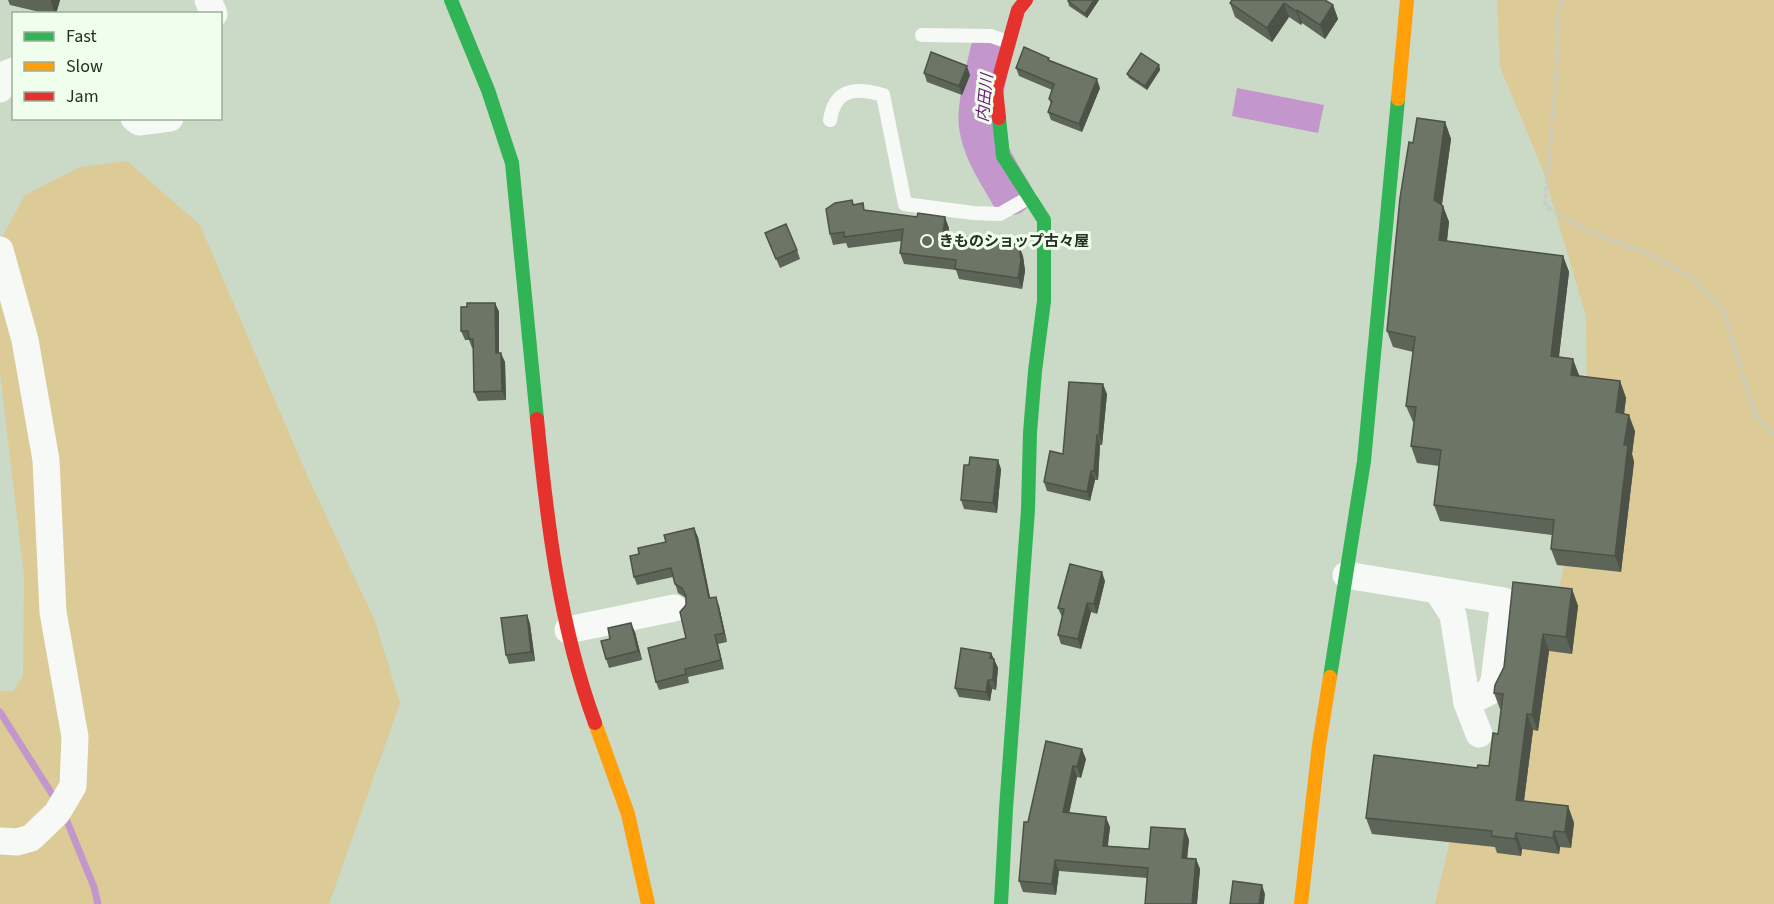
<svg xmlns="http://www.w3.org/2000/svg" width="1774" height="904" font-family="'Source Sans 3','Noto Sans JP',sans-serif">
	<rect width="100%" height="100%" fill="#cadac7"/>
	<!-- green -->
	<g fill="#dccb96">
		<polygon points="1497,0 1774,0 1774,904 1435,904 1456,816 1537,674 1571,540 1587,404 1586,316 1542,168 1500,67"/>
		<polygon points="127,161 200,225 307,475 375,621 400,703 329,904 0,904 0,691 13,691 23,676 24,576 0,373 0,241 25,195 80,167"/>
	</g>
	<!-- water -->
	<polygon fill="#c396cc" points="1237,88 1324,105 1318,133 1232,116"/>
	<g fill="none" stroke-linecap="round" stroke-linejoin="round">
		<!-- stream -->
		<g stroke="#c396cc" stroke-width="7">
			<polyline points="0,712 57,802"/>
			<polyline points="64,814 94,887 98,904"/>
		</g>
		<!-- river -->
		<path stroke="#c396cc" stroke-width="42" d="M991,52C987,70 977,109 980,126C984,152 999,173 1011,194"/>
		<!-- path -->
		<polyline stroke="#c8cdc7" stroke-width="4" stroke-dasharray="4.5 3" stroke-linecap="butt" points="1562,0 1557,21 1557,66 1545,206 1587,231 1647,253 1692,277 1723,310 1755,415 1774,435"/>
		<!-- lane -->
		<g stroke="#f7f9f7" stroke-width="14">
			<polyline points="922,35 991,36 1008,42"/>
			<path d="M830,120C835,88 856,87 883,95L905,204L973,213L1000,214L1030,197"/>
		</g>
		<!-- street -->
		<g stroke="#f7f9f7" stroke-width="27">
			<polyline points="208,0 214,14"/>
			<polyline points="0,89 6,74 14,71"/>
			<polyline points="134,118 139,122 170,118"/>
			<polyline points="0,250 25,340 46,460 53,612 75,737 73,786 57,813 31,838 17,842 0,841"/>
			<polyline points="1346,575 1504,601 1494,681 1489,692 1467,703 1453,615 1437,590"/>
			<polyline points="568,630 674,608"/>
			<polyline points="1467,703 1479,734"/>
		</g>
		<!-- fast -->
		<g stroke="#30b455" stroke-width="14">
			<polyline points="451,0 488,90 512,163 537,419"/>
			<polyline points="999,118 1003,156 1044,220 1044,301 1035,371 1030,433 1028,510 1006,809 1001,904"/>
			<polyline points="1330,677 1364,461 1398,99"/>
		</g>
		<!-- slow -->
		<g stroke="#ff9f0a" stroke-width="14">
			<polyline points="1398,99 1407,0"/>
			<polyline points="595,723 628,814 648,904"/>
			<polyline points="1301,904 1319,745 1330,677"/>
		</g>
		<!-- jam -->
		<g stroke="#e5322d" stroke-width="14">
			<polyline points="999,118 996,89 1018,10 1026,0"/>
			<path d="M537,419C547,521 559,625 595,723"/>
		</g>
	</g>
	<!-- wall -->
	<g fill="#5d6558">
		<polygon points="8,0 60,0 56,14 48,14 10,5"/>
		<polygon points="1069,0 1099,0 1087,18 1069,6 1068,1"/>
		<polygon points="1232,0 1333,5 1338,19 1325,39 1302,23 1301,25 1289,17 1272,42 1235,17 1230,3"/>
		<polygon points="1050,60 1100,88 1082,132 1051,120 1048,112 1051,104 1049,99 1052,90 1019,76 1016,68"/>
		<polygon points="1159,65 1160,70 1147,90 1129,78 1127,74"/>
		<polygon points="924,73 970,75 962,95 927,82"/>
		<polygon points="1445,122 1451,139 1442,205 1443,206 1449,222 1447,241 1563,256 1569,272 1559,357 1579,375 1579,376 1620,381 1626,398 1624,414 1635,431 1632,454 1634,462 1621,572 1557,565 1551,549 1552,535 1440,521 1434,505 1439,466 1417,463 1411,446 1414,422 1413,422 1406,406 1413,352 1393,347 1387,331 1413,143"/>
		<polygon points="852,200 854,205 865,210 949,228 948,235 1023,256 1025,271 1022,289 959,279 956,270 904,264 900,253 902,241 848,248 846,243 833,245 830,234"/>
		<polygon points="765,233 797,250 800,259 780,268"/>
		<polygon points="495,303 499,312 499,353 505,362 506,400 478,401 474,392 473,348 472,348 469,340 465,340 461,331 467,307"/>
		<polygon points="1107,394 1102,445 1100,445 1098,480 1095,480 1090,501 1047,491 1044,482"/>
		<polygon points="1001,469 997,513 964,509 961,500"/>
		<polygon points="698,537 710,598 719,606 727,642 718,644 724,669 688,677 689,683 659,690 656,682 686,638 686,598 678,593 673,577 637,585 634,577 639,554"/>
		<polygon points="1105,581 1097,614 1091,612 1081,649 1061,644 1058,635 1062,617 1058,608"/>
		<polygon points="1572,589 1578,606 1572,654 1549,651 1538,731 1533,730 1524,801 1568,806 1574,823 1571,848 1560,847 1559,854 1522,849 1521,856 1497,853 1495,847 1372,834 1366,818 1477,768 1489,766 1498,734 1501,709 1500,709 1494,693"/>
		<polygon points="527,615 530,624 535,661 509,664 506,655"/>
		<polygon points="635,632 642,660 609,668 606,659 610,639"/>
		<polygon points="991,653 998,668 996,690 992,689 990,701 959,697 955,688"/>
		<polygon points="1046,741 1086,759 1081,778 1077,777 1069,813 1110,827 1108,846 1149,849 1185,829 1189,840 1187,858 1196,859 1200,869 1197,904 1145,904 1147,878 1059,871 1056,895 1023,892 1019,881 1028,822"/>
	</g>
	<!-- shaded-wall -->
	<g fill="#4c5247">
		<polygon points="51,0 60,0 56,14 55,14 51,2"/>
		<polygon points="1094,0 1099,0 1087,18 1085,14"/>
		<polygon points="1284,3 1289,17 1272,42 1267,28"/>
		<polygon points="1333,5 1338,19 1325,39 1320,25"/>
		<polygon points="1297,10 1302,23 1301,25 1296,11"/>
		<polygon points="1159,65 1160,70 1147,90 1145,86"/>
		<polygon points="967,66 970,75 962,95 959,86"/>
		<polygon points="1097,79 1100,88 1082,132 1079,124"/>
		<polygon points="1445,122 1451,139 1440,217 1434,200"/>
		<polygon points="1443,206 1449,222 1445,257 1439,240"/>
		<polygon points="945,217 949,228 946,245 943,234"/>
		<polygon points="1019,245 1023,256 1025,271 1022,289 1018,278"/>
		<polygon points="1563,256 1569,272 1557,372 1551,356"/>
		<polygon points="495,303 499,312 499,363 496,353"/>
		<polygon points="501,353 505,362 506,400 502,391"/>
		<polygon points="1573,359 1579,375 1577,392 1571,375"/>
		<polygon points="1620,381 1626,398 1622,429 1616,412"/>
		<polygon points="1103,384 1107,394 1102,445 1099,435"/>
		<polygon points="1629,415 1635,431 1632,454 1634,462 1621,572 1615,556 1624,445"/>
		<polygon points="1097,435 1100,445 1098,480 1094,471"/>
		<polygon points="998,460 1001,469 997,513 993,503"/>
		<polygon points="1091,471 1095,480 1090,501 1087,492"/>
		<polygon points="694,528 698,537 712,607 709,598"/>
		<polygon points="1102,572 1105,581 1097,614 1094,604"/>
		<polygon points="1572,589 1578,606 1572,654 1566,637"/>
		<polygon points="716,597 719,606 727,642 724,633"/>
		<polygon points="1087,603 1091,612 1081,649 1078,639"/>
		<polygon points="527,615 530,624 535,661 531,652"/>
		<polygon points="631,623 635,632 642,660 638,651"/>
		<polygon points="1543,634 1549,651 1538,731 1532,715"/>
		<polygon points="715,635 718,644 724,669 721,660"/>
		<polygon points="991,653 998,668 996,690 993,680 990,658"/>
		<polygon points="988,680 992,689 990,701 986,692"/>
		<polygon points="1527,714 1533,730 1522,816 1516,800"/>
		<polygon points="1082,749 1086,759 1081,778 1077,767"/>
		<polygon points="1073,766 1077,777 1067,823 1063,812"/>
		<polygon points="1568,806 1574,823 1571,848 1565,832"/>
		<polygon points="1106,817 1110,827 1106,856 1103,846"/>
		<polygon points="1185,829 1189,840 1186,869 1182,858"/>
		<polygon points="1554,831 1560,847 1559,854 1553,838"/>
		<polygon points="1516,833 1522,849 1521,856 1515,839"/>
		<polygon points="1196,859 1200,869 1197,904 1192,904"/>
		<polygon points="1055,860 1059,871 1056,895 1052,884"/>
		<polygon points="1262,885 1265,894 1264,904 1259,904"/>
	</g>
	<!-- building -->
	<g fill="#6c7566" stroke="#4c5247" stroke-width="1.5">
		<polygon points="1069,0 1094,0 1085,14 1068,1"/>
		<polygon points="1232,0 1325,0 1333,5 1320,25 1297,10 1296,11 1284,3 1267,28 1230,3"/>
		<polygon points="1024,47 1049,58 1048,60 1097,79 1079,124 1048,112 1052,101 1049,99 1054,84 1016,68"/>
		<polygon points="931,52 967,66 959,86 924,73"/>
		<polygon points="1141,53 1159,65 1145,86 1127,74"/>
		<polygon points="1417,118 1445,122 1434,200 1443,206 1439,240 1563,256 1551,356 1573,359 1571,375 1620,381 1616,412 1629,415 1624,445 1628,445 1615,556 1551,549 1554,520 1434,505 1441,450 1411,446 1416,407 1406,406 1415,337 1387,331 1400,198 1409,142 1413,143"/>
		<polygon points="852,200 853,205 863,203 864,210 917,217 918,213 945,217 943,234 1019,245 1021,260 1018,278 955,269 956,260 900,253 903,229 844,237 844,232 830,234 826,209 835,203"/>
		<polygon points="786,224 797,250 776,259 765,233"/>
		<polygon points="467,303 495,303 496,353 501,353 502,391 474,392 473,339 469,339 468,331 461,331 461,307 467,307"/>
		<polygon points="1069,382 1103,384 1099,435 1097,435 1094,471 1091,471 1087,492 1044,482 1050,451 1063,454"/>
		<polygon points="970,457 998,460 993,503 961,500 964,465 969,465"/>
		<polygon points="694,528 709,598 716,597 724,633 715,635 721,660 685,669 686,674 656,682 648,648 686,638 680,612 686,605 686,596 682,588 675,584 671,568 634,577 630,556 639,554 638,548 666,542 664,535"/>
		<polygon points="1070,564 1102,572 1094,604 1087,603 1078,639 1058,635 1064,609 1058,608"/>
		<polygon points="1513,582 1572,589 1566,637 1543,634 1532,715 1527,714 1516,800 1568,806 1565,832 1554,831 1553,838 1516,833 1515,839 1491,836 1492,831 1366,818 1374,755 1477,768 1478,765 1489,766 1493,733 1498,734 1503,694 1494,693 1495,685 1504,667"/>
		<polygon points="527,615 531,652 506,655 501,618"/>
		<polygon points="631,623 638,651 606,659 601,641 610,639 608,628"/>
		<polygon points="961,648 991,653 990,658 994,659 993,680 988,680 986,692 955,688"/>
		<polygon points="1046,741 1082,749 1077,767 1073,766 1063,812 1106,817 1103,846 1149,849 1151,827 1185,829 1182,858 1196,859 1192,904 1145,904 1148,868 1055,860 1052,884 1019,881 1024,822 1028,822"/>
		<polygon points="1233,881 1262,885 1259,904 1230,904"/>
	</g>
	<!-- markers -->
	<circle fill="#5f6c5c" stroke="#effeed" stroke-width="2" cx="927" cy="241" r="6"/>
	<g text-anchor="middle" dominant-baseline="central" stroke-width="6" stroke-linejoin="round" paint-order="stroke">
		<!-- poi labels -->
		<g font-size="15" font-weight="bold" fill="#253023" stroke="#effeed" text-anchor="start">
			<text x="939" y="241">きものショップ古々屋</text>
		</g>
		<!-- water labels -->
		<g font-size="16" font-style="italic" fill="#6e137d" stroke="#effeed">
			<text transform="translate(985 98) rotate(-84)">内田川</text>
		</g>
	</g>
	<!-- legend -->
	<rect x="12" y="12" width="210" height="108" fill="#effeed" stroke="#9eac9c" stroke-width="1.5"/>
	<rect x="24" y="32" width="30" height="9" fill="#30b455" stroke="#9eac9c" stroke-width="1.5"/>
	<text x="66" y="42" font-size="18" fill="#253023">Fast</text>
	<rect x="24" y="62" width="30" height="9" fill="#ff9f0a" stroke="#9eac9c" stroke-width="1.5"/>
	<text x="66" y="72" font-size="18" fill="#253023">Slow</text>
	<rect x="24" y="92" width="30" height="9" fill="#e5322d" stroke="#9eac9c" stroke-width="1.5"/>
	<text x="66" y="102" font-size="18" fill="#253023">Jam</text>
</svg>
